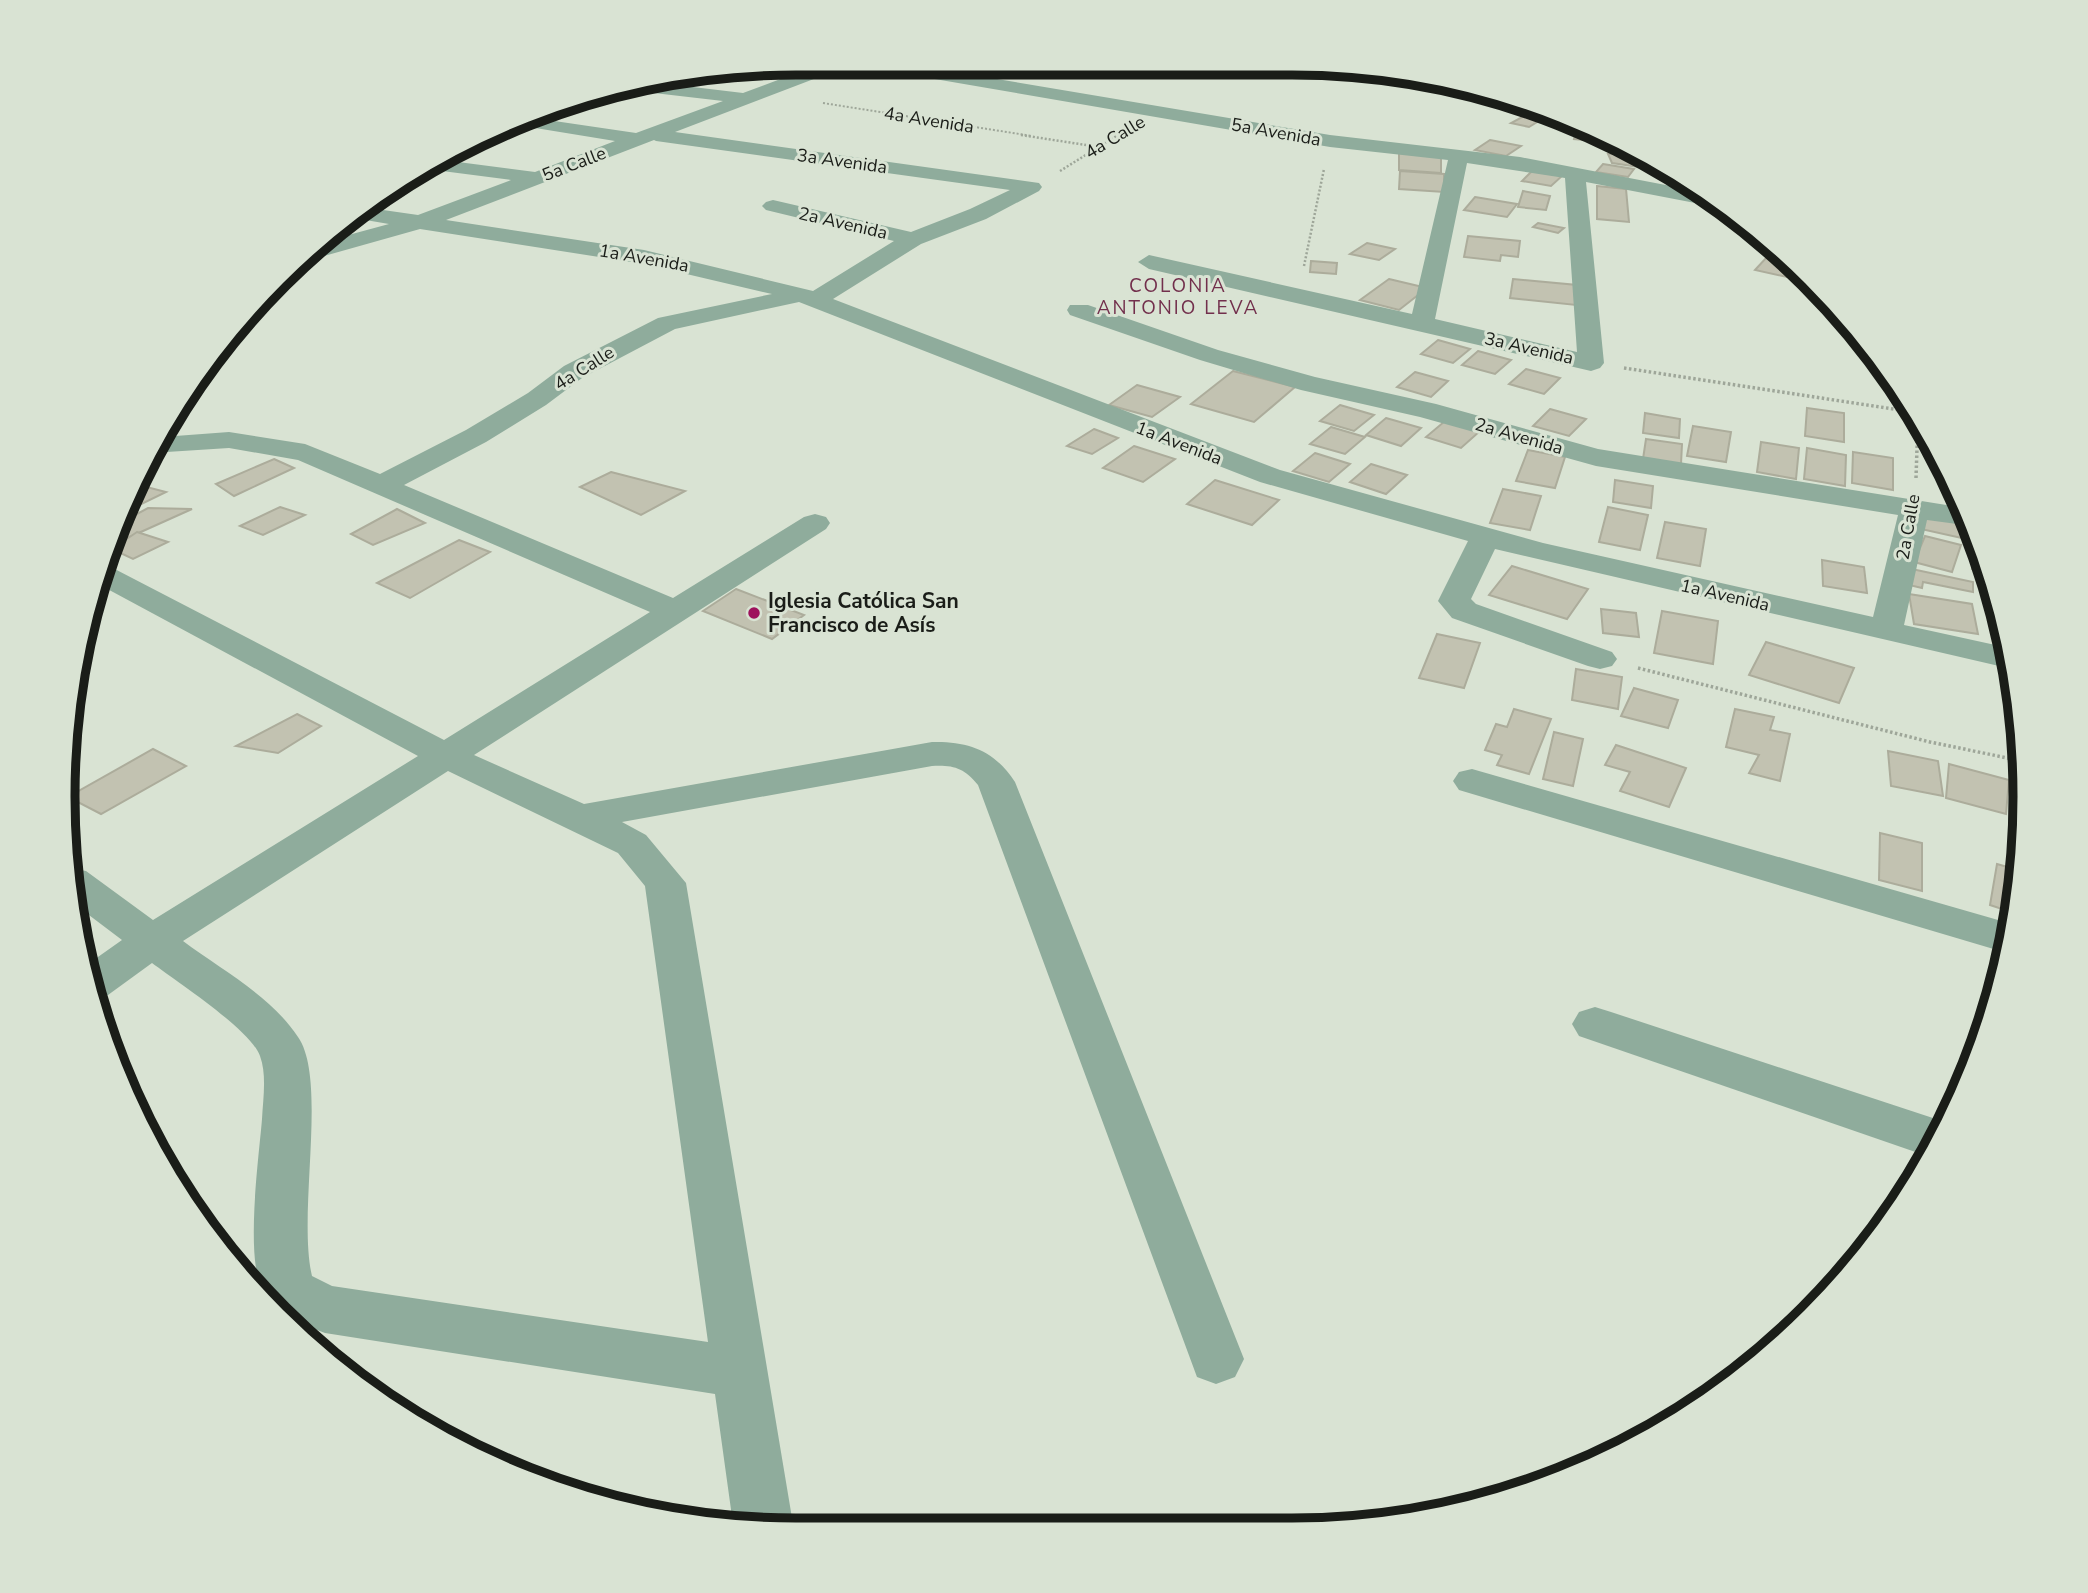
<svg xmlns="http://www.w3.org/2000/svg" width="2088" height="1593" font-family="'Nunito Sans',sans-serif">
	<rect width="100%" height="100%" fill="#d9e3d3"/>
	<!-- building -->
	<g fill="#c2c2b1" stroke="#acac9b" stroke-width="2">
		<polygon points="1524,116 1542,119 1529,127 1511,123"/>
		<polygon points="1566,121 1573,123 1594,131 1592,133 1559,128"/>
		<polygon points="1576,132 1598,134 1596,141 1574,139"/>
		<polygon points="1490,140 1521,146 1506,156 1475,150"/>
		<polygon points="1399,153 1441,156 1441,173 1399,170"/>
		<polygon points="1627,153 1650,161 1646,168 1612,163 1608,154"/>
		<polygon points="1603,164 1634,169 1628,177 1596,172"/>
		<polygon points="1400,171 1444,174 1444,192 1399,189"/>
		<polygon points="1532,171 1562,176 1551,186 1522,181"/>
		<polygon points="1597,186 1626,189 1629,222 1597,219"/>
		<polygon points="1523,191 1550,196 1546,210 1518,207"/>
		<polygon points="1475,197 1517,204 1507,217 1464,210"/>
		<polygon points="1538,223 1564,228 1558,233 1533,227"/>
		<polygon points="1468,236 1520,241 1518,257 1501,255 1500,261 1464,257"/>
		<polygon points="1367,243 1395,249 1379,260 1350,254"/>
		<polygon points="1766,258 1795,264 1797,266 1787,277 1755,270"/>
		<polygon points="1311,261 1337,263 1336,274 1310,272"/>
		<polygon points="1389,279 1427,288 1399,310 1360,300"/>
		<polygon points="1513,279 1577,285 1576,305 1510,298"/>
		<polygon points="1438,340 1470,349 1453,363 1421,354"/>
		<polygon points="1478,351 1511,360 1495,374 1462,365"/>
		<polygon points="1526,369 1560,378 1544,394 1509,384"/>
		<polygon points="1233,371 1295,387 1254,422 1191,404"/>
		<polygon points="1415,372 1448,381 1431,397 1397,387"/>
		<polygon points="1137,385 1180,397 1152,417 1109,405"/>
		<polygon points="1340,405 1374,415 1354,431 1320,421"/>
		<polygon points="1807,408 1844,413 1844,442 1805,436"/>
		<polygon points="1550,409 1586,419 1569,436 1533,426"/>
		<polygon points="1645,413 1680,419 1679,438 1643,433"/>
		<polygon points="1386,418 1421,428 1401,446 1366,435"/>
		<polygon points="1445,421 1480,431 1461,448 1426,437"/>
		<polygon points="1693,426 1731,432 1726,462 1687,456"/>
		<polygon points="1331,427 1365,437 1345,454 1310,444"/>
		<polygon points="1094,429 1118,438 1092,454 1067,446"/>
		<polygon points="1646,439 1682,444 1681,464 1643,459"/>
		<polygon points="1761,442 1799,448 1796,479 1757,472"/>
		<polygon points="1134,446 1175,459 1143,482 1103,468"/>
		<polygon points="1807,448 1846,455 1845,486 1804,479"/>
		<polygon points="1528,450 1565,457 1555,488 1516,481"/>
		<polygon points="1853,452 1893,458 1893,490 1852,483"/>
		<polygon points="1315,453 1350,464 1329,482 1293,471"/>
		<polygon points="274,459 294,468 234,496 216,484"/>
		<polygon points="1371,464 1407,475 1386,494 1350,482"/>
		<polygon points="611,472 685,491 641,515 580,487"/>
		<polygon points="1215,480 1279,500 1252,525 1187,504"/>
		<polygon points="1615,480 1653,486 1651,508 1613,502"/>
		<polygon points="135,484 166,492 125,512"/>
		<polygon points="1503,489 1541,496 1530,530 1490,523"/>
		<polygon points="280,507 305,515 263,535 240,526"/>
		<polygon points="1608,507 1648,515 1640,550 1599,542"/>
		<polygon points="148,508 192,509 114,544 122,522"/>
		<polygon points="397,509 425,523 373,545 351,534"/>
		<polygon points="1924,514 1972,524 1975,541 1921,529"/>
		<polygon points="1665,522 1706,529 1700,566 1657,558"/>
		<polygon points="137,532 168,542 133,559 112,549"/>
		<polygon points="1925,536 1961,545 1952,572 1914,562"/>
		<polygon points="459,540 490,552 410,598 377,583"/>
		<polygon points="1974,553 1981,555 1986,572 1972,569"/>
		<polygon points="1822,560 1864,567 1867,593 1823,586"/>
		<polygon points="1512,566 1588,589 1567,619 1489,595"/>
		<polygon points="1907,568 1973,582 1973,592 1923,582 1922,588 1905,584"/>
		<polygon points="736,589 804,615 772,639 703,611"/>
		<polygon points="1909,594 1972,604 1978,634 1914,624"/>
		<polygon points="1987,605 1997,607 2003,627 1991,625"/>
		<polygon points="1601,609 1636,613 1639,637 1603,633"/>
		<polygon points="1662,611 1718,621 1713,664 1654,653"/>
		<polygon points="1437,634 1480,643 1464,688 1419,678"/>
		<polygon points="1766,642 1854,668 1839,703 1749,675"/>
		<polygon points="1576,669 1622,677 1618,709 1572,700"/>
		<polygon points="1634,688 1678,700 1668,728 1621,716"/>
		<polygon points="1514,709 1551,719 1529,774 1497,765 1502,755 1485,750 1496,724 1507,727"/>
		<polygon points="1735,709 1774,717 1770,730 1790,734 1780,781 1749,773 1759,755 1726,747"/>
		<polygon points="297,714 321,726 278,753 236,746"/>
		<polygon points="1554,732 1583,739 1573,786 1543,779"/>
		<polygon points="1616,745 1686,768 1669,807 1620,791 1630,772 1605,765"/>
		<polygon points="153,749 186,766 101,814 68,797"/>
		<polygon points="1888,751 1938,761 1943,796 1891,786"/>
		<polygon points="1949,764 2009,780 2006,814 1946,798"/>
		<polygon points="1880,833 1922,843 1922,891 1879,880"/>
		<polygon points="1997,864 2018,870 2014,913 1990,905"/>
	</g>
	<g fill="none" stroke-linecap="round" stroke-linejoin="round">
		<!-- path-far2 -->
		<polyline stroke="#9ea699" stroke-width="2" stroke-dasharray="2 2" stroke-linecap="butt" points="823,103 1032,136"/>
		<!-- path-far1 -->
		<g stroke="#9ea699" stroke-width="2.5" stroke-dasharray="2 2" stroke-linecap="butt">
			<polyline points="1021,135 1099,147"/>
			<polyline points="1060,171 1118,135"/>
			<polyline points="1304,266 1324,169"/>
		</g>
		<!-- path -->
		<g stroke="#9ea699" stroke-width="3.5" stroke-dasharray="2.5 2.5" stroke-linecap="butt">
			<polyline points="1624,368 1913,412"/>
			<polyline points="1916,478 1918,419"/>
			<polyline points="1638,668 1930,742 2022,761"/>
		</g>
		<!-- minor -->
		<g fill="#8fac9c" fill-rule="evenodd">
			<path d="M823,63H902L1330,135L1520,157L1702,192L1723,205L1716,207L1586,182L1604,363L1600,368L1591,371L1149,269L1138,262L1149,255L1412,314L1448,160L1330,147L888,71L840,69L675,132L1039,183L1042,187L1039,191L986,219L921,244L833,299L1280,470L1543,543L1873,617L1898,515L1596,466L1420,417L1301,390L1200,360L1070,315L1067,310L1070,305H1088L1218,350L1315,377L1436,404L1598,449L1965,508L1972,526L1927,520L1904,625L2009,648L2012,669L1495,549L1471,599L1476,604L1612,652L1617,659L1612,666L1600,669L1588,666L1452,618L1438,601L1468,541L1260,482L799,302L675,329L582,378L546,405L486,442L404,485L673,598L804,517L815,514L826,517L830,523L826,529L474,755L584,804L932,742C969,741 995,751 1015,782L1244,1359L1235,1377L1216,1384L1197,1377L978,785C964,768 954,765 932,766L622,822L646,835L686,883L793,1524H733L715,1394L325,1333C301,1324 279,1314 264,1293C244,1263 259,1157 262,1119C263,1099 267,1075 260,1056C251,1030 176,981 152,963L108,995L95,999L88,964L122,940L77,906L69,868L86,871L153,920L418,756L100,585L107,565L444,740L650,612L298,460L229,448L151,453L162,437L229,432L305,444L380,474L466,430L528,393L564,366L658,318L772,294L644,264L420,229L317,258H303L319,243L389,224L348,217L362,207L418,215L511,180L419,168L435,159L535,172L615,141L517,125L534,118L636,133L723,101L628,90L620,86L651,82L743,93ZM654,140L656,141L1010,190L970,209L911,232L773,200L766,202L762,206L766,210L894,241L813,291L644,250L446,220ZM1467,163L1565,178L1577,352L1435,319ZM448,771L618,853L645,886L708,1342L332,1286L312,1276C297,1213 328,1080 298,1037C271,996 222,970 183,941Z"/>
			<polygon points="1472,769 2012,924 2007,953 1459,790 1453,781 1459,772"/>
			<polygon points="1595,1007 1611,1012 1945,1122 1927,1156 1579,1036 1572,1024 1579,1012"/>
		</g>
	</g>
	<!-- markers -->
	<circle fill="#9e115c" stroke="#d9e3d3" stroke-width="2.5" cx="754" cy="613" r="7"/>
	<g text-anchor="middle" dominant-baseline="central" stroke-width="6" stroke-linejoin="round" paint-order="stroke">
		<!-- far-street labels -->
		<g font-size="18" fill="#1a1d18" stroke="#d9e3d3">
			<text transform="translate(929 120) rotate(9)">4a Avenida</text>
			<text transform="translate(1276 132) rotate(10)">5a Avenida</text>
			<text transform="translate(1115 137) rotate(-31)">4a Calle</text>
			<text transform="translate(842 161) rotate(8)">3a Avenida</text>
			<text transform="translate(574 164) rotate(-21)">5a Calle</text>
			<text transform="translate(843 223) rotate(13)">2a Avenida</text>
			<text transform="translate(644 258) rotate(10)">1a Avenida</text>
			<text transform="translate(1529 348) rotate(13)">3a Avenida</text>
			<text transform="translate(584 368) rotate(-32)">4a Calle</text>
			<text transform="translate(1519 436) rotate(16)">2a Avenida</text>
			<text transform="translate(1179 443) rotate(21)">1a Avenida</text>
			<text transform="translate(1908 527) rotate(-80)">2a Calle</text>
			<text transform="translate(1725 595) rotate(13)">1a Avenida</text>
		</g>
		<!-- far-neighbourhood labels -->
		<g font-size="19" letter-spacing="2" fill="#722f4c" stroke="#d9e3d3">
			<text x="1178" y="286">COLONIA<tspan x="1178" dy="22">ANTONIO LEVA</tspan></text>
		</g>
		<!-- poi labels -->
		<g font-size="21" font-weight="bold" fill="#1a1d18" stroke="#d9e3d3" text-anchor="start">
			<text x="768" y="601">Iglesia Católica San<tspan x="768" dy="24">Francisco de Asís</tspan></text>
		</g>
	</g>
	<!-- crop -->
	<path d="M0 0H2088V1593H0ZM796 75H1292A721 721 0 0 1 2013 796V797A721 721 0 0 1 1292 1518H796A721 721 0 0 1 75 797V796A721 721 0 0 1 796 75Z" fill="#d9e3d3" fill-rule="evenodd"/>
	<path fill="none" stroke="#1a1d18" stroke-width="9" d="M796 75H1292A721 721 0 0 1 2013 796V797A721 721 0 0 1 1292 1518H796A721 721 0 0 1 75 797V796A721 721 0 0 1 796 75Z"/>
</svg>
